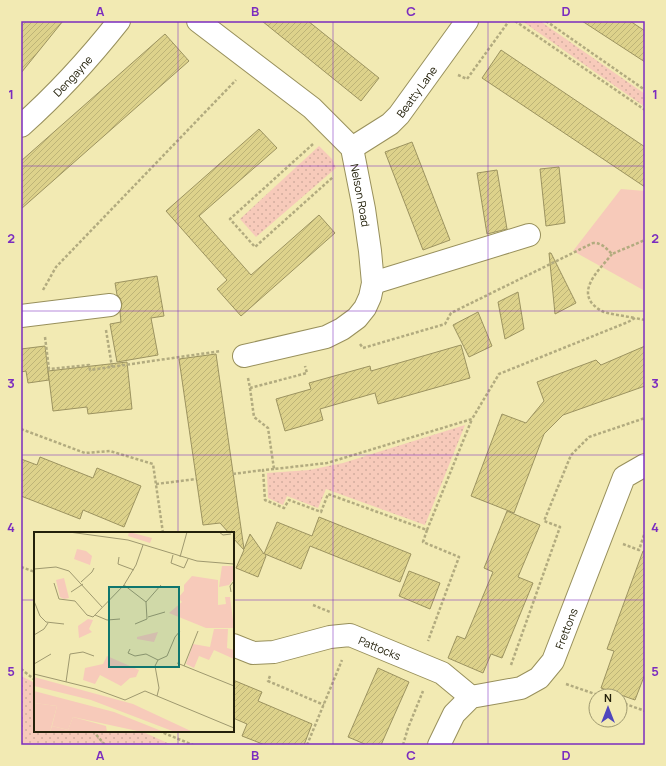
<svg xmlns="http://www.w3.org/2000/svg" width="666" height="766" font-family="Manrope,sans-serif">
	<defs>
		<pattern id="grass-dots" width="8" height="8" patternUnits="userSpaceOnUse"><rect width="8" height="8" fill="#f7caba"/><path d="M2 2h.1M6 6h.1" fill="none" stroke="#d3ad9f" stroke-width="1.8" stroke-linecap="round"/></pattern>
		<pattern id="building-hatch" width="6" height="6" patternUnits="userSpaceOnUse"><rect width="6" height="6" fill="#ddd28b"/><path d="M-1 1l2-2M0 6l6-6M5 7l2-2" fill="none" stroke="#bdb477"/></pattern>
	</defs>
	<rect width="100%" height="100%" fill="#f2eab3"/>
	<!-- grass -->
	<g fill="url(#grass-dots)">
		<polygon points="522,21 540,21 645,94 645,107"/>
		<polygon points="319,146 332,159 336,168 256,237 240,219"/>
		<polygon points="465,425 425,525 326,489 318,508 287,496 283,505 268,498 267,473 309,470 343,463"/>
		<polygon points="21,676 35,683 35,731 141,731 172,745 21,745"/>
	</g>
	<!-- park -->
	<polygon fill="#f7caba" points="621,189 645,191 645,291 573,251"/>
	<!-- building -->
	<g fill="url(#building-hatch)" stroke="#9c9360">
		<polygon points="21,21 63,21 21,73"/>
		<polygon points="262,21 308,21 379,78 361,101"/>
		<polygon points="582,21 630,21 645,31 645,62"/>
		<polygon points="165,34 189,61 21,209 21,161"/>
		<polygon points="501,50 645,147 645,187 482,78"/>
		<polygon points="259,129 277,148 199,216 251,275 319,215 335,233 241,316 217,289 227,280 166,211"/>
		<polygon points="412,142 450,240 423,250 385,152"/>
		<polygon points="559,167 565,223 546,226 540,169"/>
		<polygon points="497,170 507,229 487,234 477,173"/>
		<polygon points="549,253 551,253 576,303 555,314"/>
		<polygon points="157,276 164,316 151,318 158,355 117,362 110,324 121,322 120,312 122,304 120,298 117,295 115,283"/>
		<polygon points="518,292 524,329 505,339 498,302"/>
		<polygon points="478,312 492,346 469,357 453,325"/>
		<polygon points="461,345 470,378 378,404 375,393 320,409 323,420 285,431 276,399 311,389 309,383 370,366 371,371"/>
		<polygon points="45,346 49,380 28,383 26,371 21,372 21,349"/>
		<polygon points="645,346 645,386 563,415 544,434 514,513 471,496 502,414 526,423 544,401 537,382 596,360 601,365"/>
		<polygon points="216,354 244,549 250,534 264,554 277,522 312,536 319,517 411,554 400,582 310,546 301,569 265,554 266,556 258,577 236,568 244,550 233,538 233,533 229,533 220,523 203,525 179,359"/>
		<polygon points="127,362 132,409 88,414 87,407 53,411 48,371"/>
		<polygon points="40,457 93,478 97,468 141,486 124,527 83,510 80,519 21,496 21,459 37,465"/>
		<polygon points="507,511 540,525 518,577 533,583 502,658 491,654 483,673 448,658 457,636 465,639 493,572 484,568"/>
		<polygon points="643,551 645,551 645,674 635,700 601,688 614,651 607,649"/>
		<polygon points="409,571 440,583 430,609 399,596"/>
		<polygon points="378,668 409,682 381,745 367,745 348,737"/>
		<polygon points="233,680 262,692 258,701 312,724 304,745 265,745 242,736 247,724 233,718"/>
	</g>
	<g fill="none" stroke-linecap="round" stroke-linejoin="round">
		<defs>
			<g id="minor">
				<path id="s1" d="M198,21L312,108L352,148L364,209L370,251L373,283L370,297L365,308L357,318L342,329L326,337L244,356"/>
				<path id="s2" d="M21,126C57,94 89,59 119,21"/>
				<path id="s3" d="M352,148L390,124L399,115L467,21"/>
				<polyline points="373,283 529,235"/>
				<polyline points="21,316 110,305"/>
				<path id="s4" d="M233,645L253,653L274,652L330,637L350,635L442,673L471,697"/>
				<path id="s5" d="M439,745L454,714L471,697L521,688L539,678L553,661L624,477L645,465"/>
			</g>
		</defs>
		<!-- minor casing -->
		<use href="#minor" stroke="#98905c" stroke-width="24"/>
		<!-- path -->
		<g stroke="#b2ab7f" stroke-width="2.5" stroke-dasharray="3 2" stroke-linecap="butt">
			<polyline points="515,21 645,110"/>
			<polyline points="546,21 645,90"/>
			<polyline points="458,75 467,79 509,21"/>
			<polyline points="313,144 230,219 255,247 333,177"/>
			<path d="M612,254C602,267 580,286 591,302C594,306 599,310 604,312C614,315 625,316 635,318"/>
			<polyline points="43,290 56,267 236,80"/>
			<polyline points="106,330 112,367"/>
			<polyline points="45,337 49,369 89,365 90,370 221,351"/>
			<path d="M360,344L363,348L445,324L451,313L593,243C602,243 606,248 612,254L645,240"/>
			<polyline points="248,378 250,388 307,373 305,366"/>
			<polyline points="250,388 254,417 268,428 274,469 327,463 472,419 499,374 628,322 635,318 645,320"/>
			<polyline points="21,429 85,453 110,451 153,464 163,533"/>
			<polyline points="274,469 263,470 265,500 284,508 289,500 321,512 328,494 427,530 423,542 459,557 428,641"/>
			<polyline points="233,474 263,470"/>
			<polyline points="156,484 196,479"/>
			<polyline points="427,530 472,419"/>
			<polyline points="623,544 639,550 645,532"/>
			<polyline points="21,567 35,572"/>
			<polyline points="313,605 330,612"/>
			<polyline points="511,665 560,527 544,521 571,455 589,437 645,418"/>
			<polyline points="21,669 35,680"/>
			<polyline points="270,676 268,681 324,705"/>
			<polyline points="566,684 601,696"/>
			<polyline points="620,702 645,711"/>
			<polyline points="93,731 105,745"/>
			<polyline points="159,731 193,745"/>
			<polyline points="307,745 342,660"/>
			<polyline points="403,745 408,728 423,691"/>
		</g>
		<!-- minor -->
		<use href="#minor" stroke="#fff" stroke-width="22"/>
	</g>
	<!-- grid -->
	<path fill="none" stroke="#7b2cbf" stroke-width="1" stroke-opacity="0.55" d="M178,21V533M333,21V745M488,21V745M21,166H645M21,311H645M21,455H645M21,600H35M233,600H645M178,731V745"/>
	<g text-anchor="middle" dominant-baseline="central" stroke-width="3.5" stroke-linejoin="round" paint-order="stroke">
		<!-- street labels -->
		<g font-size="11" fill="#23200a" stroke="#f2eab3">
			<text stroke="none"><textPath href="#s2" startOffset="72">Dengayne</textPath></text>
			<text stroke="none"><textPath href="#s3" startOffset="87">Beatty Lane</textPath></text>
			<text stroke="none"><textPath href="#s1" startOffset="248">Nelson Road</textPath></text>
			<text stroke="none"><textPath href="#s5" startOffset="187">Frettons</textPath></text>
			<text stroke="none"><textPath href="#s4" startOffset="153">Pattocks</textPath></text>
		</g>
	</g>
	<!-- overview -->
	<g transform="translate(34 532)">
		<rect width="200" height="200" fill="#f2eab3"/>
		<path d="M95,0L118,6L116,11L94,4ZM43,17L52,19L58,24L56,33L40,27ZM188,34H200V47L195,53L185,55ZM30,46L35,66L30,67L26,65L22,48ZM54,87L59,88L55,97L58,100L45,106L44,94ZM180,97H194L193,116L200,118V127L180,118L175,128L165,124L160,136L152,132L159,112L176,115ZM124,100L120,110L103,107V105ZM73,124L105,138L102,145L96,146L87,154L66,143L61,152L49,148L51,136L69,132Z" fill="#f7caba"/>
		<path d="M0,145L99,172L159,200H141L57,168L0,154ZM0,159L80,180L130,200H108L39,185L34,198L18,194L23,174L0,171Z" fill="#f7caba"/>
		<path d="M158,44L184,48V73L192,72L191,65H196L200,96H172L135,81L148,70L144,66L150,59V53ZM0,171L23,174L16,200H0Z" fill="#f7caba"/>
		<path d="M39,185L72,194L73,200H16L18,194L34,198Z" fill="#f7caba"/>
		<path fill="none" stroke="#9f996f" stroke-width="1" d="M35,0L94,8L163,29L200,32M185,0L189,3L197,2M139,23L137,31L150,36L154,27M85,25L84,32L100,38M146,25L153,0M0,37L22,35L35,39L68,75M47,50L58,40L60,36M20,51L25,67L41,69L53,83L59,85L90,53L102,33L109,13M90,53L112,70L113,87L101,92M37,60L49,52M197,60L196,54L200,49M0,69L6,84L12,90L30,92M112,70L127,53M61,83L73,88L86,87M114,85L131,80M0,103L10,97L14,91M96,117L94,121L101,124L112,122L124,128M143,131L200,154M0,132L17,122M150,134L164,99M0,142L61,157L91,168L111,159L200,196M32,150L36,122L49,120L60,124M123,164L125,156L121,134L124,128L133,124L141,105L146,99"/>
		<path fill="#0f766e" fill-opacity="0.15" stroke="#0f766e" stroke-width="2" d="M75,55H145V135H75Z"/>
		<rect width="200" height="200" fill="none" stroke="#23200a" stroke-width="2"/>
	</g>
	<!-- border -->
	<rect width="666" height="766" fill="none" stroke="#f2eab3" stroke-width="44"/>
	<!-- north arrow -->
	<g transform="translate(608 708)"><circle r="19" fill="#f2eab3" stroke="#9f996f"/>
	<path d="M0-3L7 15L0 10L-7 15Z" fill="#4f46bd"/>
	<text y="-6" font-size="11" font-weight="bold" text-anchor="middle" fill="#23200a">N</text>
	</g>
	<rect x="22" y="22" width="622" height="722" fill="none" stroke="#7b2cbf" stroke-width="1.5"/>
	<g font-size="13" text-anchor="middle" font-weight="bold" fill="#7b2cbf">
		<text x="100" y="16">A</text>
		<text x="255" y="16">B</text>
		<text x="411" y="16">C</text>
		<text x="566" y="16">D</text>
		<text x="11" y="99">1</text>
		<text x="655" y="99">1</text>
		<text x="11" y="243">2</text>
		<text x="655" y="243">2</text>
		<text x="11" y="388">3</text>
		<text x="655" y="388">3</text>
		<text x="11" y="532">4</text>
		<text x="655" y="532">4</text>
		<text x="11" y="676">5</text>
		<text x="655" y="676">5</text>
		<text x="100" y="760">A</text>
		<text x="255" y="760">B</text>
		<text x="411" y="760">C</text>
		<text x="566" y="760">D</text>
	</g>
</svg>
